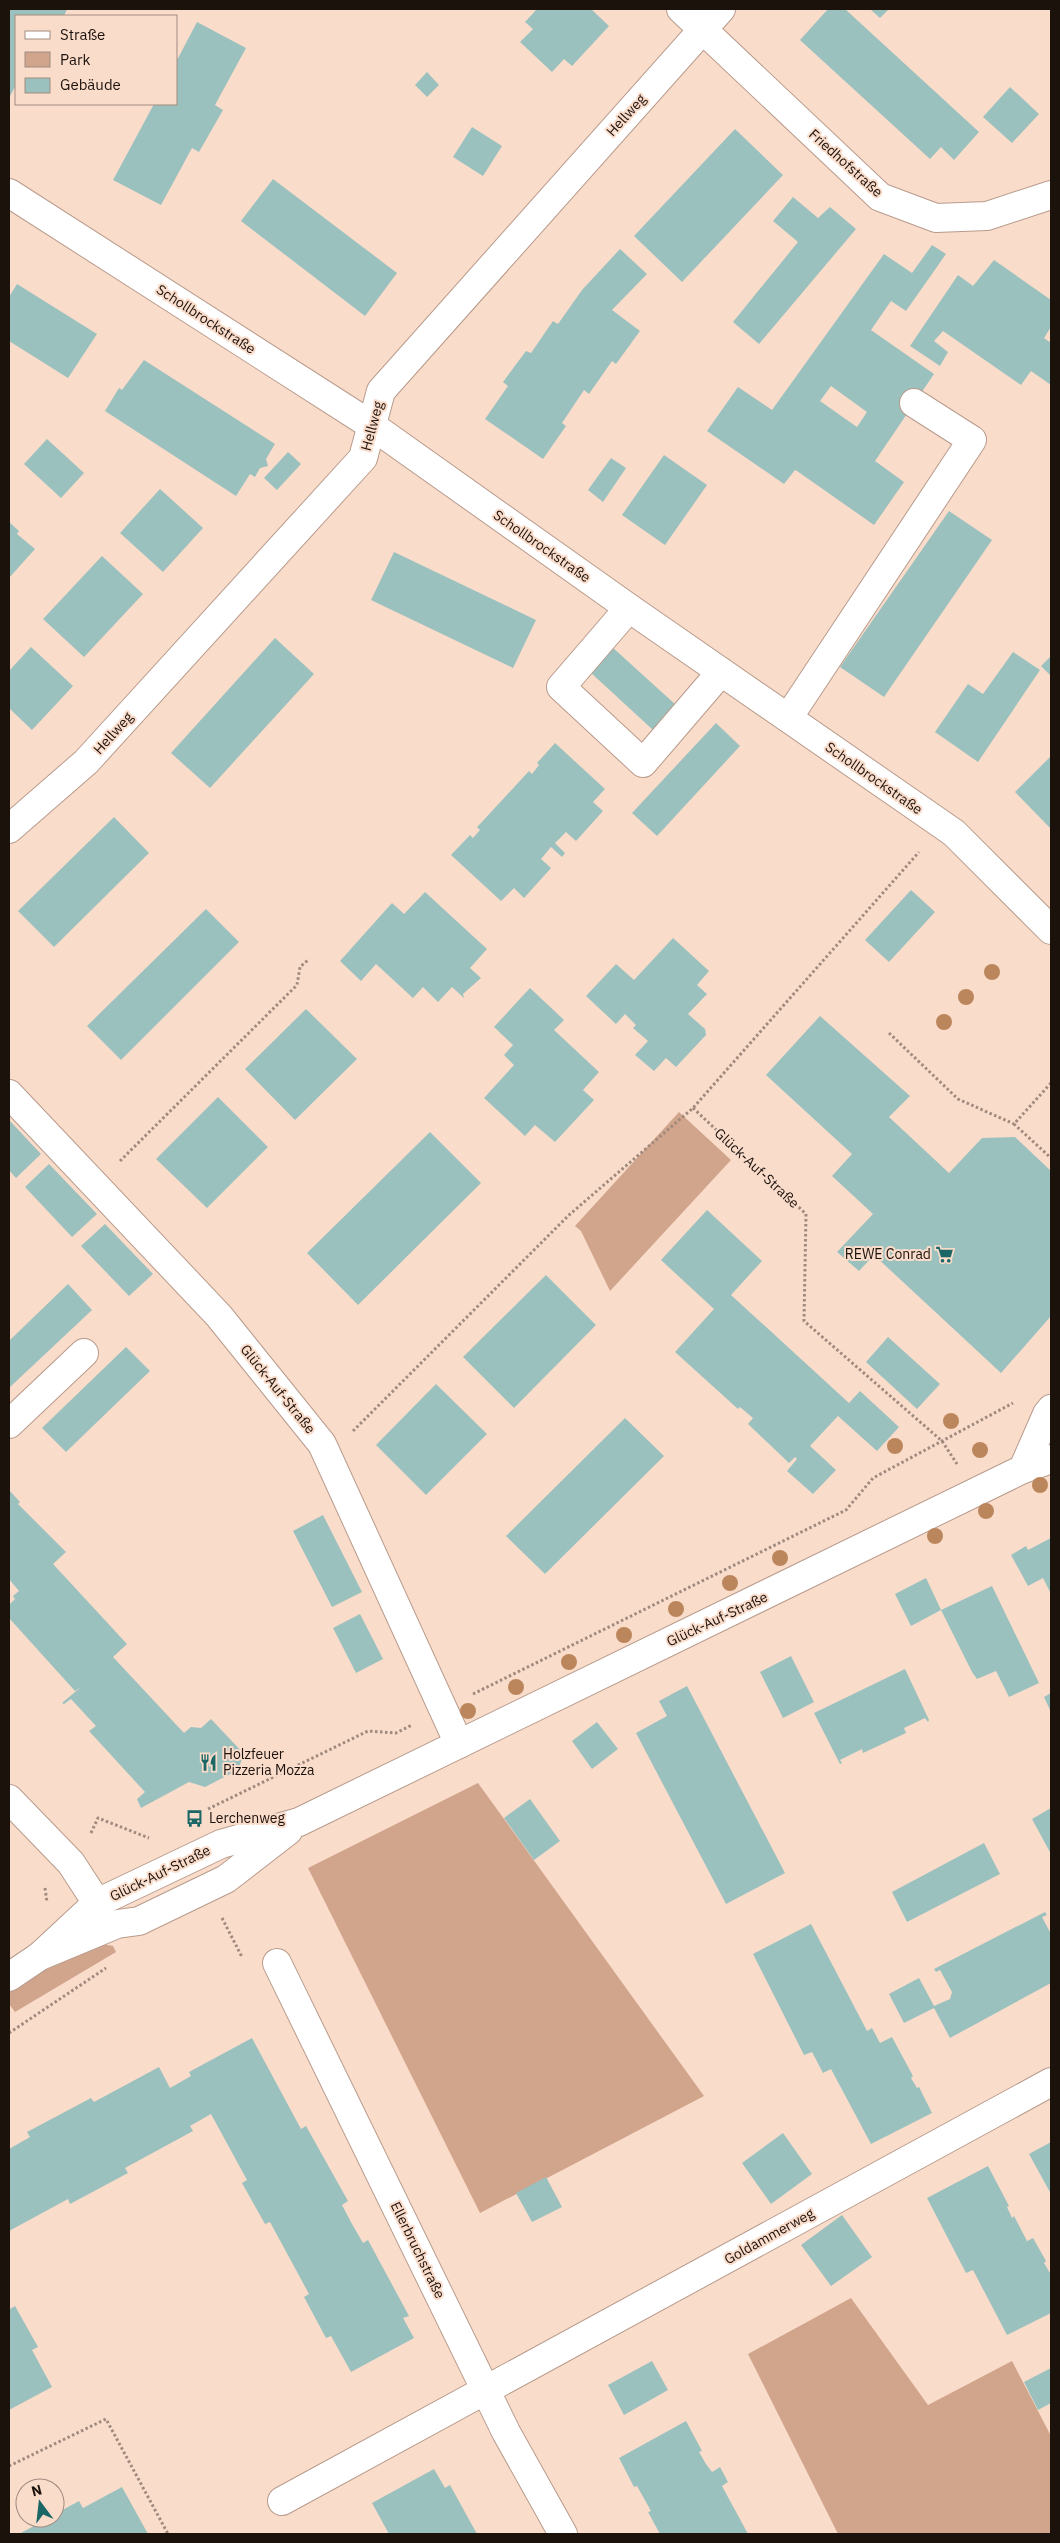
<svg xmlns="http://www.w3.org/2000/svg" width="1060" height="2543" font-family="'IBM Plex Sans',sans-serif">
	<rect width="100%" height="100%" fill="#fadccb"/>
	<!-- green -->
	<g fill="#d1a48c">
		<polygon points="679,1112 731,1160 610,1291 581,1231 575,1226"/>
		<polygon points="478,1783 704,2096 480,2213 308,1868"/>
		<polygon points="97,1943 113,1946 116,1952 15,2012 9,2004 9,1993 48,1967"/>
		<polygon points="851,2298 928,2405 1012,2361 1051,2436 1051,2534 838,2534 748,2354"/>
	</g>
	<!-- building -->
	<g fill="#9bc1bf" fill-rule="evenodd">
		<polygon points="9,9 67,9 64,16 16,16 16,85 9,98"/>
		<polygon points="537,9 591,9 609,26 572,66 564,59 552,72 520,42 533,29 525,22"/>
		<polygon points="828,9 845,9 979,132 954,160 941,147 930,159 800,40"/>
		<polygon points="870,9 889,9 880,18"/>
		<polygon points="197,22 246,48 215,105 223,110 199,152 192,148 161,205 113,180 154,104 176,104 176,62"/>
		<polygon points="427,72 439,85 427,97 415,85"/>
		<polygon points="1010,87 1039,114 1012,143 983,117"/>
		<polygon points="472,127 502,146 483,176 453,157"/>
		<polygon points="735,129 783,175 682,282 634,236"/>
		<polygon points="273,179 397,273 365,316 241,221"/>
		<polygon points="793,197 818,218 830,207 856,229 759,344 733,322 798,242 773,221"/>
		<path d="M932,245L946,254L906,311L891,301L871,330L934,374L875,461L904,482L874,525L797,471L795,470L784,484L707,431L738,387L772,410L884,254L912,273ZM831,386L867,412L857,427L820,401Z"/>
		<polygon points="620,249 647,274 612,310 640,331 616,364 612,361 589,394 584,390 562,423 566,426 543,459 485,419 508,386 503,382 526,351 531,353 553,321 558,324 582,290"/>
		<polygon points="994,260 1051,300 1051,327 1044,338 1051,343 1051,385 1031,371 1021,385 943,331 934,341 948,352 940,366 910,346 958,275 973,286"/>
		<polygon points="17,284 97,334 68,378 9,341 9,297"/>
		<polygon points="144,360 275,444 266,459 268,466 260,468 255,477 250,474 236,496 105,411 119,388 122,390"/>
		<polygon points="47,439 84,473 61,498 24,464"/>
		<polygon points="288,452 301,464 277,490 264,478"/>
		<polygon points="664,455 707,485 665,545 622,515"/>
		<polygon points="611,458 626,468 603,502 588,490"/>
		<polygon points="160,489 203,528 163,572 120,533"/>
		<polygon points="949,511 992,540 884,697 840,667"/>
		<polygon points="9,522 19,531 17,534 35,549 9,578"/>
		<polygon points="394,552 536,620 513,668 371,600"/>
		<polygon points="102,556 143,594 84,657 43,619"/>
		<polygon points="275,638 314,674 210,788 171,753"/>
		<polygon points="611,646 676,705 653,730 589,671"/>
		<polygon points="31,647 73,686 32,730 9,708 9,671"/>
		<polygon points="1013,652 1040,670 978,762 935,732 968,684 983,694"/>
		<polygon points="1051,656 1051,676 1041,666"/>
		<polygon points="716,723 740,746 657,836 632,813"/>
		<polygon points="555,743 605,789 593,802 603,811 576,841 566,832 555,843 565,853 562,857 551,847 541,859 551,868 524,898 514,888 501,901 451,855 470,835 473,838 480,830 477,827 480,824 529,771 532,774 539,765 537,763"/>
		<polygon points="1051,756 1051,829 1015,792"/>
		<polygon points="114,817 149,853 54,947 18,911"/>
		<polygon points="911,890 935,912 889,962 865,940"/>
		<polygon points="425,892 487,949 470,968 481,978 463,994 464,998 452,987 438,1002 423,987 413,998 376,964 361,981 340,961 392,903 404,914"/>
		<polygon points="206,909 239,942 121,1060 87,1026"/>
		<polygon points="673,938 709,971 697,985 707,994 688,1014 705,1029 706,1035 676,1067 666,1058 654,1071 635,1055 648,1041 633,1028 636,1025 625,1014 616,1024 586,996 616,964 634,980"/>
		<polygon points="530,988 564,1020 554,1030 599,1072 583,1090 594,1100 555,1142 535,1125 525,1136 484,1098 514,1065 504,1055 513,1045 494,1027"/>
		<polygon points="306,1009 357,1059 295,1120 245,1069"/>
		<polygon points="820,1016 910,1096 889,1117 949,1173 982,1138 1015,1137 1051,1171 1051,1316 1001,1373 874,1255 859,1271 837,1252 873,1214 832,1176 852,1154 766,1075"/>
		<polygon points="218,1097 268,1147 207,1208 156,1159"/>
		<polygon points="9,1120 41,1154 16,1178 9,1170"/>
		<polygon points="430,1132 481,1183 358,1305 307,1253"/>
		<polygon points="49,1164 97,1214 72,1237 25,1187"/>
		<polygon points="707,1210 762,1261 731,1295 849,1403 860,1391 899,1427 877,1451 838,1416 810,1446 836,1470 813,1494 787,1471 797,1459 795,1457 789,1463 748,1424 753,1418 740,1407 738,1409 675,1352 714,1309 661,1260"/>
		<polygon points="105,1224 153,1274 129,1296 81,1246"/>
		<polygon points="546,1275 596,1325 514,1408 463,1357"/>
		<polygon points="68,1284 92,1310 9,1388 9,1341"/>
		<polygon points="888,1337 940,1384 917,1409 866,1362"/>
		<polygon points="126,1347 150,1371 66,1452 42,1428"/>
		<polygon points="436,1384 487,1434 426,1495 376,1445"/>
		<polygon points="625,1418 664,1456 545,1574 506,1536"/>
		<polygon points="9,1490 20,1502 18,1504 66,1552 53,1564 127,1644 113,1657 184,1733 191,1727 201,1728 211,1719 244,1754 238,1770 205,1787 189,1782 141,1808 137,1799 145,1792 89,1731 96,1726 71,1699 64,1704 62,1703 81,1687 75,1691 9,1618 9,1605 15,1599 13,1596 19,1591 9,1579"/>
		<polygon points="323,1515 362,1592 332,1607 293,1531"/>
		<polygon points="1051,1538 1051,1594 1043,1578 1028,1586 1011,1555 1026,1546 1028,1550"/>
		<polygon points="926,1578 941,1610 911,1626 895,1594"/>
		<polygon points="992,1586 1039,1683 1009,1697 996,1671 977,1679 972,1672 941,1610"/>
		<polygon points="360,1614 383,1659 356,1673 333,1628"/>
		<polygon points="791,1656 814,1702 783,1718 760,1672"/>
		<polygon points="905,1669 929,1720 928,1722 925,1718 904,1728 906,1733 863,1753 862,1749 840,1760 842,1763 840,1764 814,1713"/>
		<polygon points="687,1686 785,1873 726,1904 636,1733 667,1716 659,1701"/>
		<polygon points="1051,1693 1051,1712 1044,1697"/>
		<polygon points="597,1722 618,1749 592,1769 572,1741"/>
		<polygon points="530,1799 560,1841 534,1860 504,1818"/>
		<polygon points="1051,1808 1051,1854 1032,1819"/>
		<polygon points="984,1843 1000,1874 907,1922 892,1892"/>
		<polygon points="1045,1912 1047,1915 1042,1917 1051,1934 1051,1983 950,2038 934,2008 904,2023 889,1994 919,1978 934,2006 950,1999 952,1992 940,1970 936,1972 934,1969"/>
		<polygon points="811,1924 867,2031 872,2028 880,2043 892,2037 913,2076 911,2078 917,2088 919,2087 932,2113 871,2144 831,2069 823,2073 812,2052 804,2055 753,1954"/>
		<polygon points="252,2038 301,2129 306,2126 348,2201 342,2205 352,2224 363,2243 368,2240 409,2316 403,2318 414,2338 351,2372 331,2336 326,2338 304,2297 309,2294 270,2222 265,2224 242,2183 247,2180 211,2114 190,2126 193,2131 125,2168 128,2173 70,2204 68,2199 9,2231 9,2149 30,2137 27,2132 91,2098 94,2102 159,2067 170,2088 191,2076 189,2072"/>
		<polygon points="783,2133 812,2174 771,2204 742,2163"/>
		<polygon points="1051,2142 1051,2194 1029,2154"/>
		<polygon points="988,2166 1009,2206 1007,2207 1012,2218 1014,2216 1027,2241 1014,2248 1033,2238 1046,2261 1044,2263 1050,2273 1051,2272 1051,2313 1007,2335 973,2270 966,2273 927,2198"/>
		<polygon points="546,2177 562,2207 532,2222 516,2193"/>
		<polygon points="842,2215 872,2257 831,2286 801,2245"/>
		<polygon points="9,2306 10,2309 15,2306 38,2347 32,2350 52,2387 9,2410"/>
		<polygon points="652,2361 668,2390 624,2415 608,2385"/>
		<polygon points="1051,2368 1051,2403 1038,2410 1024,2382"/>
		<polygon points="686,2421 702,2451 699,2452 706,2464 712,2472 720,2467 728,2482 722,2486 748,2534 660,2534 648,2512 651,2511 637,2486 634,2487 619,2458"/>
		<polygon points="434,2469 445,2488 450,2485 477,2534 389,2534 372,2503"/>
		<polygon points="122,2487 148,2534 19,2534 49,2518 55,2518 55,2514 79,2501 83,2508"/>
	</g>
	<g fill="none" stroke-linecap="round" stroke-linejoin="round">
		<defs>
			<g id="minor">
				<polyline points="681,9 880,197 936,218 987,216 1051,195"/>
				<polyline points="9,193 371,425 629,608 944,826 954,833 1051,930"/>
				<polyline points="629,608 561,687 643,763 721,672"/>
				<polyline points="788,718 972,440 914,403"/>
				<polyline points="9,829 86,762 363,458 381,391 721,9"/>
				<polyline points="9,1094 219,1316 322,1444 459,1744"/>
				<polyline points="9,1424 84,1353"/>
				<polyline points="1023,1469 1047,1414 1051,1409"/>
				<polyline points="9,1799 71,1863 97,1903"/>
				<polyline points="40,1956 97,1903 221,1844 299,1822 1023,1469 1051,1459"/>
				<polyline points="277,1963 506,2432 563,2534"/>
				<polyline points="9,1977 40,1956 117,1924 139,1921 226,1879 288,1831"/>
				<polyline points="282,2501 1051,2082"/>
			</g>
		</defs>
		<!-- minor casing -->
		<use href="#minor" stroke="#b89b8c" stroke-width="30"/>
		<!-- path -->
		<g stroke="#a08a7e" stroke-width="3" stroke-dasharray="2.5 2.5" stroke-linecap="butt">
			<polyline points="889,1033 958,1099 1014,1124"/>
			<polyline points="1051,1083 1014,1124 1051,1158"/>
			<polyline points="693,1108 806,1214 804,1321 942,1441 957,1464"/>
			<polyline points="120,1161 297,985 300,967 308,960"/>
			<polyline points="353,1431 569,1215 693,1108 919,852"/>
			<polyline points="473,1694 846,1510 873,1478 1013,1403"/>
			<polyline points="208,1809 368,1731 396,1733 412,1725"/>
			<polyline points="91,1833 98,1818 149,1838"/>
			<polyline points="45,1888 47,1902"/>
			<polyline points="222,1918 242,1957"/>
			<polyline points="9,2033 106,1968"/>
			<polyline points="9,2466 106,2419 168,2534"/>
		</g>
		<!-- minor -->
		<use href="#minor" stroke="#fff" stroke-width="28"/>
	</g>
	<!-- trees -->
	<g fill="#bc865d">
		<circle cx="992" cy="972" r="8"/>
		<circle cx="966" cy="997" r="8"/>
		<circle cx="944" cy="1022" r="8"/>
		<circle cx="951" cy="1421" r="8"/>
		<circle cx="895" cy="1446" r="8"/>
		<circle cx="980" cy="1450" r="8"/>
		<circle cx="1040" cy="1485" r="8"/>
		<circle cx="986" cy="1511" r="8"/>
		<circle cx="935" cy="1536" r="8"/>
		<circle cx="780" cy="1558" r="8"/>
		<circle cx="730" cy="1583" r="8"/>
		<circle cx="676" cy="1609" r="8"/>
		<circle cx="624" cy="1635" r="8"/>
		<circle cx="569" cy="1662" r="8"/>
		<circle cx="516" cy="1687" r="8"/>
		<circle cx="468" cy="1711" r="8"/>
	</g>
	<!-- icons -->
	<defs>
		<symbol id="supermarket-bare" viewBox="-9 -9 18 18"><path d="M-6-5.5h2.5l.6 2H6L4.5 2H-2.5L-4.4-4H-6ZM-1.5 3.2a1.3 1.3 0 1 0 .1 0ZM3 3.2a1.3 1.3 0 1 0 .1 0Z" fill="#1a6766" stroke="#fadccb" stroke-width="2.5" paint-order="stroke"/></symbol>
		<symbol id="restaurant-bare" viewBox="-9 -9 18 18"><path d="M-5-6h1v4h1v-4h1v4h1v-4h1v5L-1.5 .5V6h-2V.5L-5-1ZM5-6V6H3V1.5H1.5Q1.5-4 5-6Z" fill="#1a6766" stroke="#fadccb" stroke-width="2.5" paint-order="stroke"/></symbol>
		<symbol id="bus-bare" viewBox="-9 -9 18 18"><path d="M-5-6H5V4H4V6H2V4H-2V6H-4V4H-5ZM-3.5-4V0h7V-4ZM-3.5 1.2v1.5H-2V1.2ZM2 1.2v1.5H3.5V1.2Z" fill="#1a6766" stroke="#fadccb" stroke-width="2.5" paint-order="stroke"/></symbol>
	</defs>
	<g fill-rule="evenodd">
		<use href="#supermarket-bare" x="932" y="1242" width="25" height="25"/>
		<use href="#restaurant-bare" x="196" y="1750" width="25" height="25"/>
		<use href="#bus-bare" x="182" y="1806" width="25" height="25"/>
	</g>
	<g text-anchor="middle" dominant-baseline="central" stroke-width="4" stroke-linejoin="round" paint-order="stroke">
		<!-- street labels -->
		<g font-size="14" fill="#1c120c" stroke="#fadccb">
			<text transform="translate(626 115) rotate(-48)">Hellweg</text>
			<text transform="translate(846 163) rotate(42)">Friedhofstraße</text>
			<text transform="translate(206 319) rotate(33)">Schollbrockstraße</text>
			<text transform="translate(372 426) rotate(-75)">Hellweg</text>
			<text transform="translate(542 546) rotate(35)">Schollbrockstraße</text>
			<text transform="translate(113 733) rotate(-48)">Hellweg</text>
			<text transform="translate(874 778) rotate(35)">Schollbrockstraße</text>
			<text transform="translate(757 1168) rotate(43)">Glück-Auf-Straße</text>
			<text transform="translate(278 1389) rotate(51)">Glück-Auf-Straße</text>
			<text transform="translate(717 1619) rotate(-25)">Glück-Auf-Straße</text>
			<text transform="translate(160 1873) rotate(-26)">Glück-Auf-Straße</text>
			<text transform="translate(769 2236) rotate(-29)">Goldammerweg</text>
			<text transform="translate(418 2250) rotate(64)">Ellerbruchstraße</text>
		</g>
		<!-- poi labels -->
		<g font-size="14" fill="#1c120c" stroke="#fadccb" text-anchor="start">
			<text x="931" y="1254" text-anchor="end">REWE Conrad</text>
			<text x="223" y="1754">Holzfeuer<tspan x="223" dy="16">Pizzeria Mozza</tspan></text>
			<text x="209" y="1818">Lerchenweg</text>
		</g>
	</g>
	<!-- border -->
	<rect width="1060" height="2543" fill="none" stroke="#1c120c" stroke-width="20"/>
	<!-- legend -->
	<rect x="15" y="15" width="162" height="90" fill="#fadccb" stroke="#a18b7f"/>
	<rect x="25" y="31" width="25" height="8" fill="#ffffff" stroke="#a18b7f"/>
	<text x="60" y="40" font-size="15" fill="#1c120c">Straße</text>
	<rect x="25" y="52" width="25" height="15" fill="#d1a48c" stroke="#a18b7f"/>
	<text x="60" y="65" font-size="15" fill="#1c120c">Park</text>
	<rect x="25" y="78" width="25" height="15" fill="#9bc1bf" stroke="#a18b7f"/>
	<text x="60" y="90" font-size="15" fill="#1c120c">Gebäude</text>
	<!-- north arrow -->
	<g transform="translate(40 2503) rotate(345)"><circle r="24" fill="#fadccb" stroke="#a18b7f"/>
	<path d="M0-4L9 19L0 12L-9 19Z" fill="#1a6766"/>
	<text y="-8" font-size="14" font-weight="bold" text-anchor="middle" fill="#1c120c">N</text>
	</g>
</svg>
